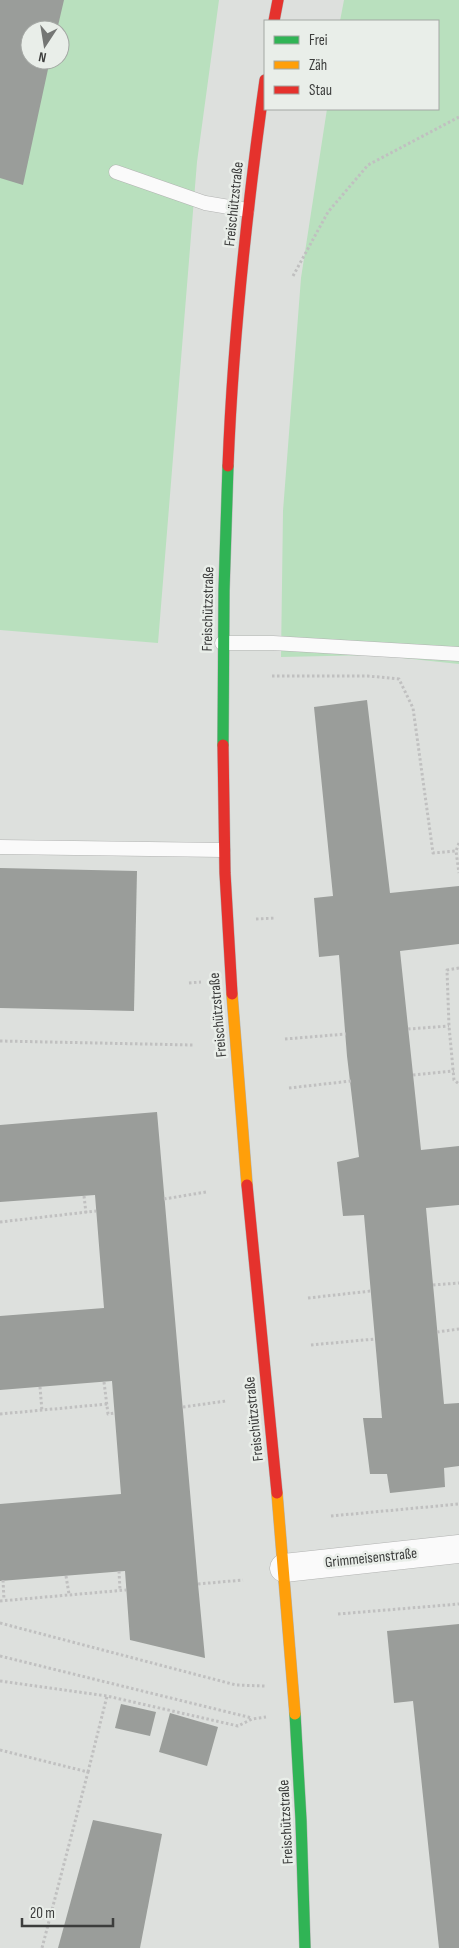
<svg xmlns="http://www.w3.org/2000/svg" width="459" height="1948" font-family="'Sofia Sans Condensed',sans-serif">
	<rect width="100%" height="100%" fill="#dde0dd"/>
	<!-- green -->
	<g fill="#b9e0be" fill-rule="evenodd">
		<path d="M0,0H219L197,162L158,643L0,630ZM30,30H60V60H30Z"/>
		<polygon points="344,0 459,0 459,664 374,655 281,657 283,511 301,278 327,109 438,109 438,21 340,21"/>
	</g>
	<!-- building -->
	<g fill="#9a9d9a">
		<polygon points="0,0 64,0 57,30 30,30 30,60 50,60 23,185 0,178"/>
		<polygon points="367,700 390,893 459,886 459,944 400,951 421,1150 459,1146 459,1205 426,1208 444,1404 459,1403 459,1466 444,1468 445,1487 390,1493 387,1474 370,1474 363,1418 382,1418 364,1215 343,1216 337,1162 359,1157 347,1056 339,955 319,957 314,898 333,896 314,707"/>
		<polygon points="0,868 137,871 134,1011 0,1008"/>
		<polygon points="157,1112 198,1584 205,1658 130,1640 125,1571 0,1581 0,1504 121,1494 112,1381 0,1390 0,1316 104,1308 95,1195 0,1202 0,1125"/>
		<polygon points="459,1624 459,1948 439,1948 413,1701 394,1703 387,1631"/>
		<polygon points="121,1704 156,1712 150,1736 115,1728"/>
		<polygon points="170,1713 218,1727 207,1766 159,1752"/>
		<polygon points="93,1820 162,1834 140,1948 58,1948"/>
	</g>
	<g fill="none" stroke-linecap="round" stroke-linejoin="round">
		<defs>
			<g id="lane">
				<polyline points="116,172 205,203 247,210"/>
				<polyline points="222,643 273,643 459,654"/>
				<polyline points="0,847 223,850"/>
			</g>
			<polyline id="street" points="284,1568 459,1549"/>
			<g id="fast">
				<polyline points="223,745 224,591 228,466"/>
				<polyline points="295,1714 301,1820 305,1948"/>
			</g>
			<g id="slow">
				<polyline points="232,994 247,1185"/>
				<polyline points="277,1493 295,1714"/>
			</g>
			<g id="jam">
				<polyline points="274,21 278,0"/>
				<path d="M228,466C233,337 247,208 265,80"/>
				<polyline points="223,745 225,873 232,994"/>
				<polyline points="247,1185 277,1493"/>
			</g>
		</defs>
		<!-- lane casing -->
		<use href="#lane" stroke="#b2b3b2" stroke-width="15"/>
		<!-- street casing -->
		<use href="#street" stroke="#b2b3b2" stroke-width="29"/>
		<!-- fast casing -->
		<use href="#fast" stroke="#b2b3b2" stroke-width="12"/>
		<!-- slow casing -->
		<use href="#slow" stroke="#b2b3b2" stroke-width="12"/>
		<!-- jam casing -->
		<use href="#jam" stroke="#b2b3b2" stroke-width="12"/>
		<!-- path -->
		<g stroke="#c0c0c0" stroke-width="3" stroke-dasharray="2.5 2.5" stroke-linecap="butt">
			<polyline points="293,276 328,212 368,165 459,117"/>
			<polyline points="272,676 368,676 399,679 413,708 433,853 456,851"/>
			<polyline points="459,843 456,851 459,873"/>
			<polyline points="256,919 276,918"/>
			<polyline points="459,968 447,970 449,1026 454,1080 459,1084"/>
			<polyline points="189,983 201,982"/>
			<polyline points="408,1029 449,1026"/>
			<polyline points="285,1039 346,1034"/>
			<polyline points="0,1041 193,1045"/>
			<polyline points="413,1075 454,1071"/>
			<polyline points="289,1088 351,1081"/>
			<polyline points="84,1196 86,1213"/>
			<polyline points="164,1199 206,1192"/>
			<polyline points="0,1222 96,1211"/>
			<polyline points="433,1285 459,1283"/>
			<polyline points="308,1298 371,1291"/>
			<polyline points="437,1332 459,1329"/>
			<polyline points="311,1345 375,1339"/>
			<polyline points="104,1382 108,1414 115,1413"/>
			<polyline points="40,1387 42,1411"/>
			<polyline points="183,1407 226,1401"/>
			<polyline points="0,1414 107,1404"/>
			<polyline points="331,1516 459,1504"/>
			<polyline points="119,1571 120,1590"/>
			<polyline points="66,1576 69,1594"/>
			<polyline points="3,1580 4,1600"/>
			<polyline points="198,1584 243,1580"/>
			<polyline points="0,1601 126,1590"/>
			<polyline points="338,1614 459,1604"/>
			<polyline points="0,1623 236,1685 265,1686"/>
			<polyline points="0,1656 252,1718"/>
			<polyline points="0,1681 107,1696 238,1726 252,1719 266,1717"/>
			<polyline points="0,1750 88,1772 42,1948"/>
			<polyline points="88,1772 107,1696"/>
		</g>
		<!-- lane -->
		<use href="#lane" stroke="#fafafa" stroke-width="14"/>
		<!-- street -->
		<use href="#street" stroke="#fafafa" stroke-width="28"/>
		<!-- fast -->
		<use href="#fast" stroke="#30b455" stroke-width="11"/>
		<!-- slow -->
		<use href="#slow" stroke="#ff9f0a" stroke-width="11"/>
		<!-- jam -->
		<use href="#jam" stroke="#e5322d" stroke-width="11"/>
	</g>
	<g text-anchor="middle" dominant-baseline="central" stroke-width="5" stroke-linejoin="round" paint-order="stroke">
		<!-- street labels -->
		<g font-size="15" fill="#3c3d3c" stroke="#e9eee9">
			<text transform="translate(234 204) rotate(-84)">Freischützstraße</text>
			<text transform="translate(208 609) rotate(-89)">Freischützstraße</text>
			<text transform="translate(218 1015) rotate(-95)">Freischützstraße</text>
			<text transform="translate(254 1419) rotate(-96)">Freischützstraße</text>
			<text transform="translate(371 1558) rotate(-6)">Grimmeisenstraße</text>
			<text transform="translate(286 1822) rotate(-93)">Freischützstraße</text>
		</g>
	</g>
	<!-- legend -->
	<rect x="264" y="20" width="175" height="90" fill="#e9eee9" stroke="#a4a7a4"/>
	<rect x="274" y="36" width="25" height="8" fill="#30b455" stroke="#a4a7a4"/>
	<text x="309" y="45" font-size="15" fill="#3c3d3c">Frei</text>
	<rect x="274" y="61" width="25" height="8" fill="#ff9f0a" stroke="#a4a7a4"/>
	<text x="309" y="70" font-size="15" fill="#3c3d3c">Zäh</text>
	<rect x="274" y="86" width="25" height="8" fill="#e5322d" stroke="#a4a7a4"/>
	<text x="309" y="95" font-size="15" fill="#3c3d3c">Stau</text>
	<!-- north arrow -->
	<g transform="translate(45 45) rotate(192)"><circle r="24" fill="#e9eee9" stroke="#a4a7a4"/>
	<path d="M0-4L9 19L0 12L-9 19Z" fill="#747674"/>
	<text y="-8" font-size="14" font-weight="bold" text-anchor="middle" fill="#3c3d3c">N</text>
	</g>
	<!-- scale -->
	<path d="M22 1918v8h91v-8" fill="none" stroke="#3c3d3c" stroke-width="2.5"/>
	<text x="30" y="1918" font-size="15" fill="#3c3d3c" stroke="#e9eee9" stroke-width="4" paint-order="stroke">20 m</text>
</svg>
